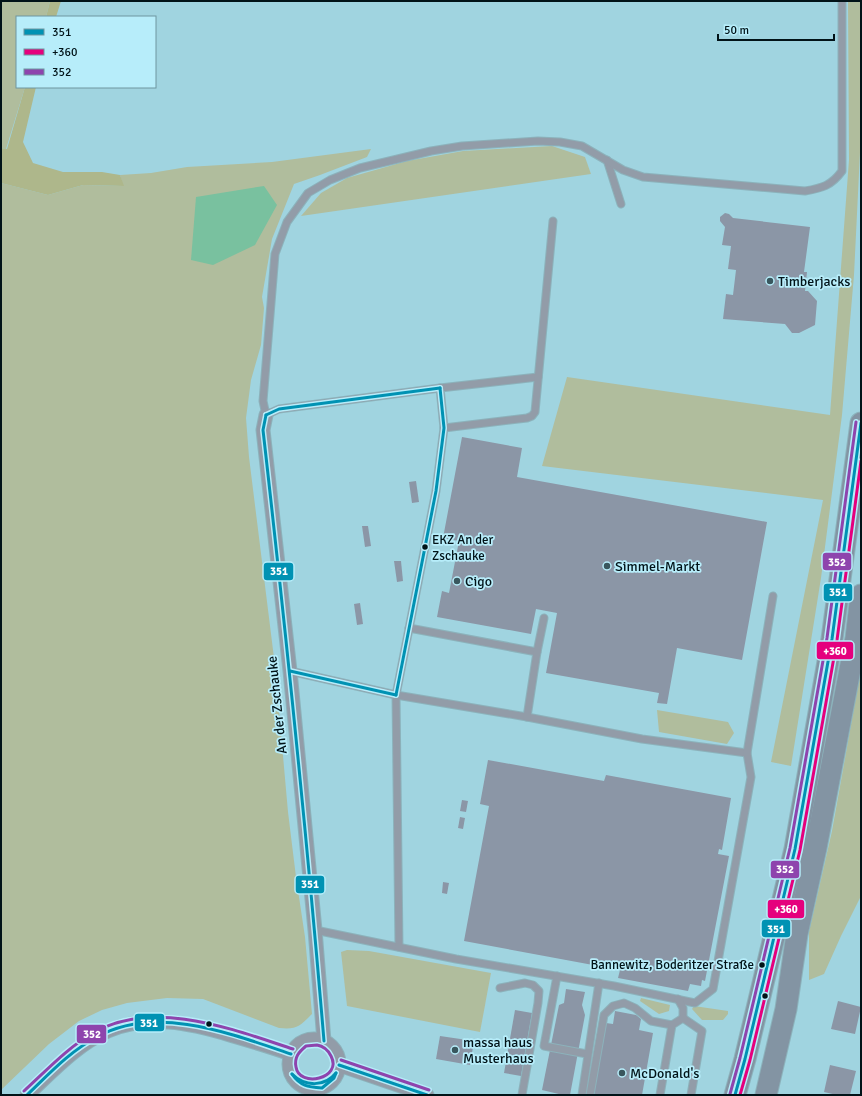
<svg xmlns="http://www.w3.org/2000/svg" width="862" height="1096" font-family="Signika,sans-serif">
	<rect width="100%" height="100%" fill="#a0d4e0"/>
	<!-- green -->
	<g fill="#b0bd9d">
		<polygon points="1,1 50,1 46,17 17,17 17,87 25,87 6,149 1,148"/>
		<polygon points="848,1 861,1 861,132 854,275 842,415 821,578 791,766 771,762 823,500 542,466 567,377 830,415 849,160"/>
		<polygon points="552,146 585,157 591,174 301,216 321,193 347,178 407,161 463,151"/>
		<path d="M371,149L367,157L320,175L294,184L272,239L262,297L264,308L261,345L251,380L246,418L249,457L275,666L288,812L296,877L305,937L312,1014C300,1026 297,1030 279,1028L203,999L167,998L127,1003L102,1010L79,1021L49,1044L1,1090V183L48,195L83,185L123,186L120,175L151,173L187,167L272,162Z"/>
		<polygon points="861,669 861,896 841,936 824,974 809,980 809,932 832,831"/>
		<polygon points="657,710 728,722 734,733 727,744 659,732"/>
		<polygon points="347,950 369,951 491,973 480,1032 347,1006 341,952"/>
		<polygon points="641,998 670,1005 669,1011 659,1014 640,1001"/>
		<polygon points="694,1006 728,1011 728,1014 723,1020 702,1020 692,1009"/>
	</g>
	<!-- forest -->
	<g fill="#aeb78b">
		<polygon points="50,1 61,1 56,17 46,17"/>
		<polygon points="25,87 36,87 23,142 33,163 63,172 102,172 120,175 124,186 83,185 48,195 1,183 1,148 7,149"/>
	</g>
	<!-- water -->
	<polygon fill="#79c19f" points="264,186 277,205 255,245 213,265 191,260 196,197"/>
	<!-- building -->
	<g fill="#8b96a6">
		<polygon points="725,213 729,214 733,218 810,227 804,272 807,272 805,291 808,291 817,301 815,325 799,333 792,333 785,324 723,319 726,294 733,295 736,270 728,269 731,246 722,245 725,227 720,221 720,217"/>
		<polygon points="462,437 522,448 517,477 767,522 742,660 677,648 667,704 657,703 659,693 546,673 557,613 536,609 531,634 437,617 442,591 449,593 459,541 443,538"/>
		<polygon points="416,481 419,502 412,503 409,482"/>
		<polygon points="362,526 368,526 371,546 365,547"/>
		<polygon points="394,561 401,561 403,581 397,582"/>
		<polygon points="360,603 363,624 357,625 354,604"/>
		<polygon points="488,760 604,781 606,775 731,798 722,850 719,849 718,854 729,856 705,981 702,980 701,986 690,984 688,991 618,978 620,970 464,941 489,806 480,804"/>
		<polygon points="462,800 468,801 466,812 460,811"/>
		<polygon points="460,817 465,818 463,829 458,828"/>
		<polygon points="443,882 449,883 447,894 442,893"/>
		<polygon points="566,989 585,992 582,1005 585,1015 570,1095 563,1095 542,1090 559,1005 564,1003"/>
		<polygon points="838,1001 861,1007 855,1034 831,1029"/>
		<polygon points="515,1010 532,1013 521,1076 504,1073"/>
		<polygon points="615,1011 636,1015 641,1019 639,1030 653,1033 642,1095 593,1095 606,1023 613,1024"/>
		<polygon points="440,1036 474,1041 470,1065 436,1059"/>
		<polygon points="830,1065 856,1071 850,1095 837,1095 824,1092"/>
	</g>
	<g fill="none" stroke-linecap="round" stroke-linejoin="round">
		<defs>
			<g id="lane">
				<polyline points="607,160 621,204"/>
				<path d="M538,377L440,388L279,409L266,415L263,401L275,254L287,222L308,193L330,180L360,168L431,151L462,146L538,141L560,142L582,146L623,170L643,177L805,191C822,188 831,186 842,171V1"/>
				<polyline points="444,428 527,418 532,416 535,412 553,221"/>
				<polyline points="409,628 537,652"/>
				<polyline points="290,671 396,695 527,717 642,739 747,753"/>
				<polyline points="527,717 537,652 544,618"/>
				<polyline points="315,930 456,959 614,986 695,1003 713,989 751,777 747,753 773,596"/>
				<polyline points="399,947 396,695 436,491 444,428 440,388"/>
				<polyline points="557,976 544,1046 587,1054"/>
				<polyline points="500,988 525,983 533,985 539,991 538,1003 522,1095"/>
				<polyline points="678,999 683,1008 683,1018"/>
				<polyline points="321,1095 322,1088"/>
				<polyline points="582,1095 599,983"/>
				<polyline points="590,1095 604,1015 613,1006 624,1003 635,1008 651,1021 672,1025"/>
				<polyline points="660,1095 672,1025 683,1018 702,1031 691,1095"/>
			</g>
			<g id="street">
				<polyline points="266,415 263,430 290,671 315,930 324,1041"/>
				<circle cx="314" cy="1064" r="25"/>
				<polyline points="339,1065 427,1095"/>
				<path d="M27,1095C52,1072 76,1045 108,1031C148,1014 190,1023 230,1035C251,1041 271,1047 291,1054"/>
			</g>
			<g id="primary">
				<polyline points="735,1095 745,1059 795,849 832,639 861,423"/>
				<polyline points="766,1095 786,1009 797,934 816,848 856,638 861,595"/>
			</g>
		</defs>
		<!-- lane casing -->
		<use href="#lane" stroke="#8cb2bb" stroke-width="9"/>
		<!-- street casing -->
		<use href="#street" stroke="#8cb2bb" stroke-width="15"/>
		<!-- primary casing -->
		<use href="#primary" stroke="#8cb2bb" stroke-width="23"/>
		<!-- lane -->
		<use href="#lane" stroke="#929ca8" stroke-width="7"/>
		<!-- street -->
		<use href="#street" stroke="#929ca8" stroke-width="13"/>
		<!-- primary -->
		<use href="#primary" stroke="#8394a3" stroke-width="21"/>
		<defs>
			<g id="bus-1">
				<path d="M266,415L263,430C286,633 307,837 324,1041"/>
				<polyline points="266,415 279,409 440,388"/>
				<polyline points="290,671 396,695"/>
				<polyline points="396,695 436,491 444,428 440,388"/>
				<polyline points="339,1065 427,1095"/>
				<path d="M292,1074C305,1087 325,1087 336,1073"/>
				<path d="M292,1074C300,1086 308,1087 322,1088L334,1078L336,1073"/>
				<path d="M27,1095C49,1074 70,1051 97,1037C156,1004 232,1034 291,1054"/>
				<polyline points="735,1095 745,1059 795,849 832,639 861,423"/>
			</g>
			<polyline id="bus-2" points="740,1095 750,1060 800,850 837,640 861,461"/>
			<g id="bus-3">
				<path d="M317,1045C323,1046 328,1050 331,1056C343,1079 299,1088 296,1067C294,1057 299,1052 306,1046Z"/>
				<polyline points="341,1060 429,1090"/>
				<path d="M24,1091C46,1071 67,1048 93,1033C153,998 232,1029 293,1049"/>
				<polyline points="730,1094 740,1058 790,848 827,638 856,422"/>
			</g>
		</defs>
		<!-- bus-1 casing -->
		<use href="#bus-1" stroke="#b7edfa" stroke-width="6"/>
		<!-- bus-2 casing -->
		<use href="#bus-2" stroke="#b7edfa" stroke-width="6"/>
		<!-- bus-3 casing -->
		<use href="#bus-3" stroke="#b7edfa" stroke-width="6"/>
		<!-- bus-1 -->
		<use href="#bus-1" stroke="#0092b3" stroke-width="3"/>
		<!-- bus-2 -->
		<use href="#bus-2" stroke="#e5007d" stroke-width="3"/>
		<!-- bus-3 -->
		<use href="#bus-3" stroke="#8e44ad" stroke-width="3"/>
	</g>
	<!-- markers -->
	<g fill="#39575e" stroke="#b7edfa" stroke-width="1.5">
		<circle cx="770" cy="281" r="4"/>
		<circle cx="607" cy="566" r="4"/>
		<circle cx="457" cy="581" r="4"/>
		<circle cx="455" cy="1050" r="4"/>
		<circle cx="622" cy="1073" r="4"/>
	</g>
	<g fill="#011318" stroke="#b7edfa" stroke-width="1.5">
		<circle cx="425" cy="547" r="3.5"/>
		<circle cx="762" cy="965" r="3.5"/>
		<circle cx="765" cy="996" r="3.5"/>
		<circle cx="209" cy="1024" r="3.5"/>
	</g>
	<g text-anchor="middle" dominant-baseline="central" stroke-width="3.5" stroke-linejoin="round" paint-order="stroke">
		<!-- bus labels -->
		<g font-size="13" fill="#011318" stroke="#b7edfa" text-anchor="start">
			<text x="432" y="540">EKZ An der<tspan x="432" dy="16">Zschauke</tspan></text>
			<text x="754" y="965" text-anchor="end">Bannewitz, Boderitzer Straße</text>
		</g>
		<!-- poi labels -->
		<g font-size="14" fill="#011318" stroke="#b7edfa" text-anchor="start">
			<text x="778" y="281">Timberjacks</text>
			<text x="615" y="566">Simmel-Markt</text>
			<text x="465" y="581">Cigo</text>
			<text x="463" y="1042">massa haus<tspan x="463" dy="16">Musterhaus</tspan></text>
			<text x="630" y="1073">McDonald's</text>
		</g>
		<!-- street labels -->
		<g font-size="14" fill="#011318" stroke="#b7edfa">
			<text transform="translate(277 705) rotate(-96)">An der Zschauke</text>
		</g>
	</g>
	<g stroke="#b7edfa" stroke-width="1.5">
		<rect x="822" y="552" width="30" height="19" rx="4" fill="#8e44ad"/>
		<rect x="263" y="562" width="31" height="19" rx="4" fill="#0092b3"/>
		<rect x="823" y="583" width="30" height="19" rx="4" fill="#0092b3"/>
		<rect x="816" y="641" width="38" height="19" rx="4" fill="#e5007d"/>
		<rect x="770" y="860" width="30" height="19" rx="4" fill="#8e44ad"/>
		<rect x="295" y="875" width="30" height="19" rx="4" fill="#0092b3"/>
		<rect x="767" y="899" width="38" height="20" rx="4" fill="#e5007d"/>
		<rect x="761" y="919" width="30" height="19" rx="4" fill="#0092b3"/>
		<rect x="134" y="1013" width="31" height="19" rx="4" fill="#0092b3"/>
		<rect x="76" y="1024" width="31" height="20" rx="4" fill="#8e44ad"/>
	</g>
	<g font-size="11" text-anchor="middle" font-weight="bold" fill="#fff">
		<text x="837" y="566">352</text>
		<text x="279" y="575">351</text>
		<text x="838" y="596">351</text>
		<text x="835" y="655">+360</text>
		<text x="785" y="873">352</text>
		<text x="310" y="888">351</text>
		<text x="786" y="913">+360</text>
		<text x="776" y="933">351</text>
		<text x="149" y="1027">351</text>
		<text x="92" y="1038">352</text>
	</g>
	<!-- border -->
	<rect width="862" height="1096" fill="none" stroke="#011318" stroke-width="4"/>
	<!-- legend -->
	<rect x="16" y="16" width="140" height="72" fill="#b7edfa" stroke="#6e96a0"/>
	<rect x="24" y="29" width="20" height="6" fill="#0092b3" stroke="#6e96a0"/>
	<text x="52" y="36" font-size="12" fill="#011318">351</text>
	<rect x="24" y="49" width="20" height="6" fill="#e5007d" stroke="#6e96a0"/>
	<text x="52" y="56" font-size="12" fill="#011318">+360</text>
	<rect x="24" y="69" width="20" height="6" fill="#8e44ad" stroke="#6e96a0"/>
	<text x="52" y="76" font-size="12" fill="#011318">352</text>
	<!-- scale -->
	<path d="M718 34v6h116v-6" fill="none" stroke="#011318" stroke-width="2"/>
	<text x="724" y="34" font-size="12" fill="#011318" stroke="#b7edfa" stroke-width="3" paint-order="stroke">50 m</text>
</svg>
